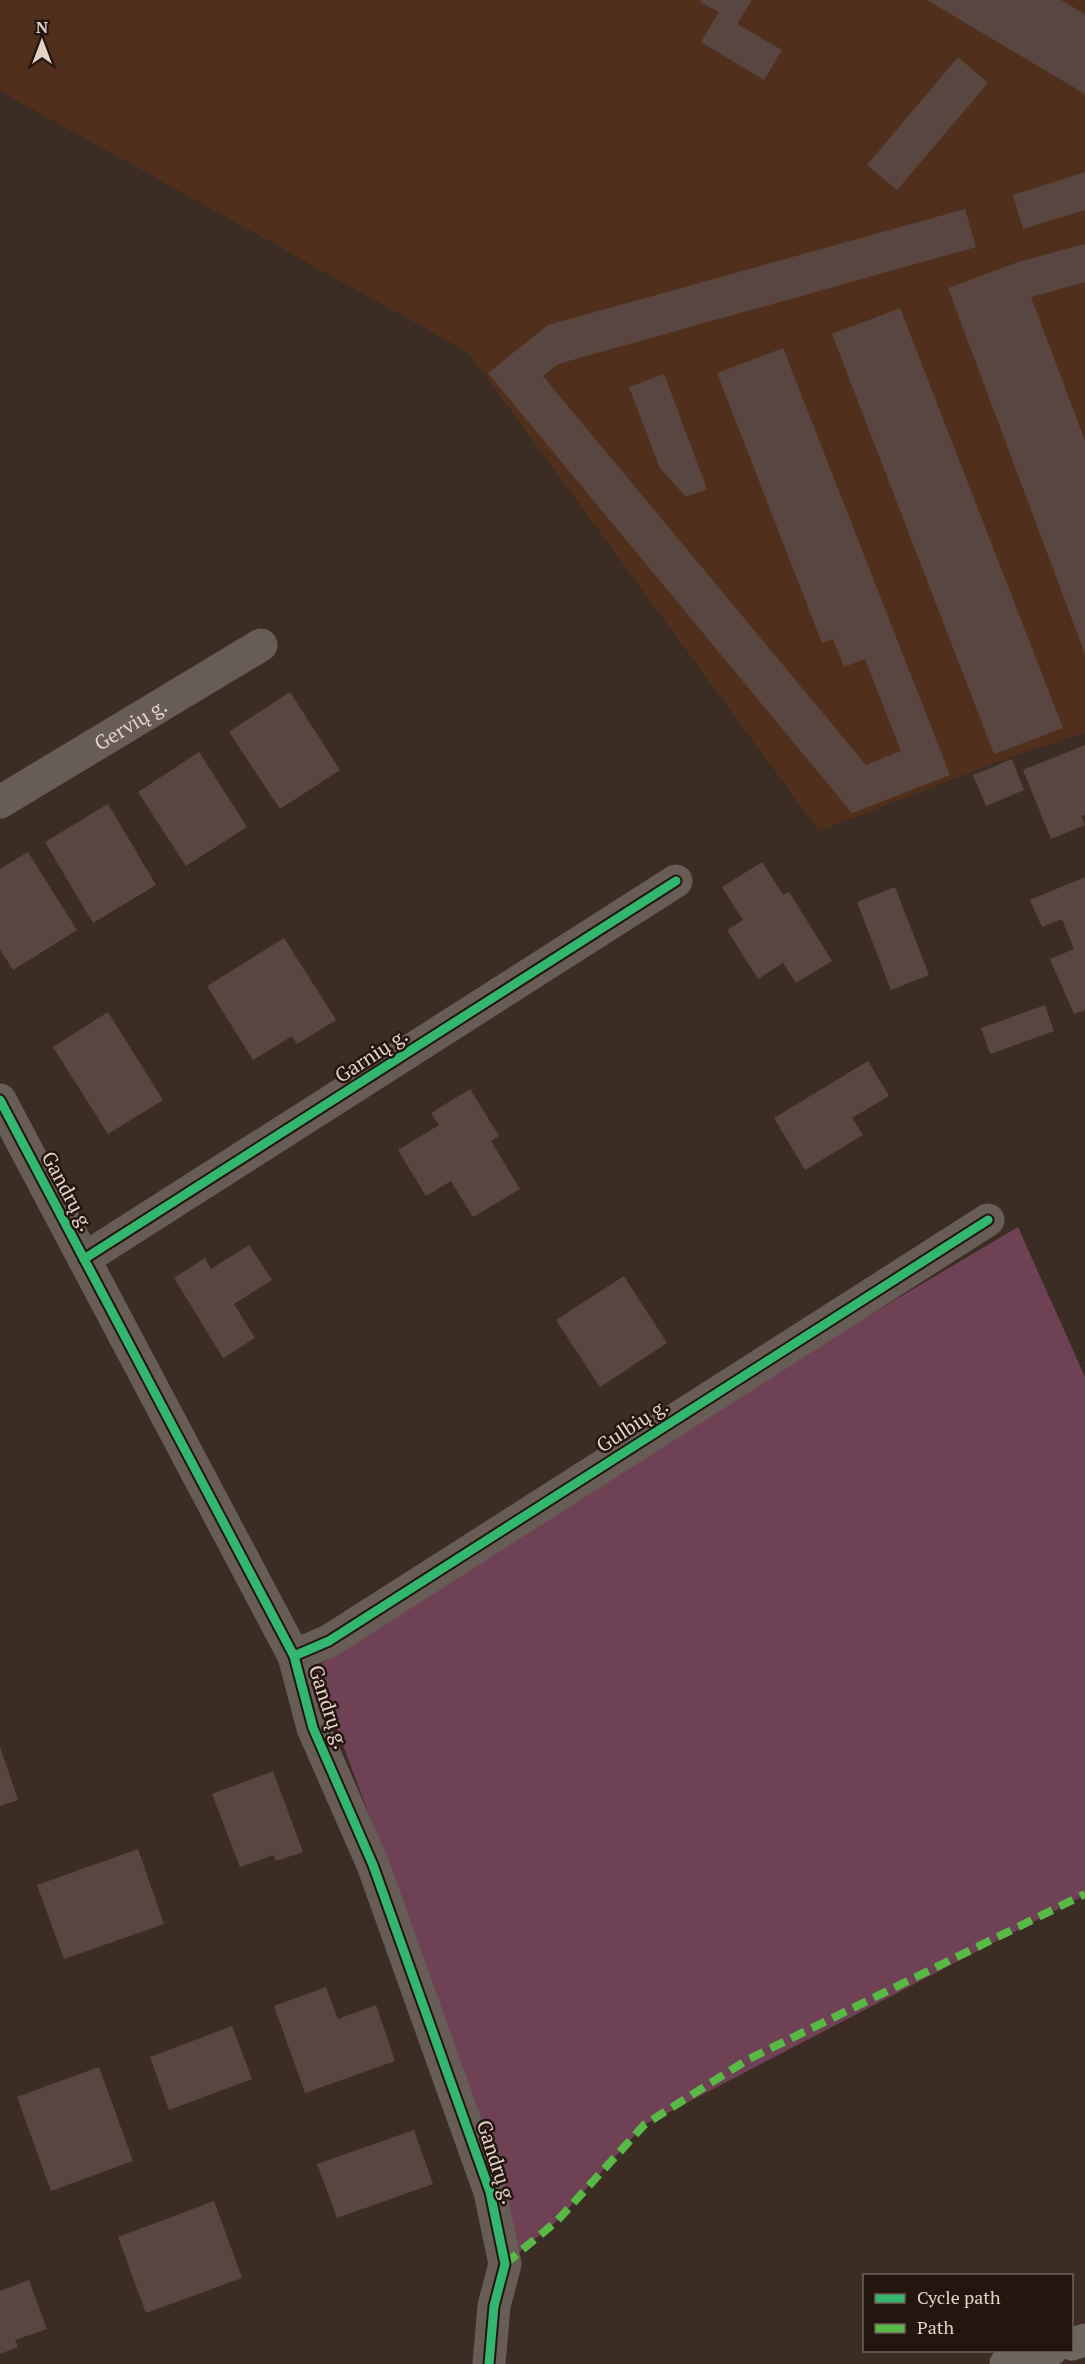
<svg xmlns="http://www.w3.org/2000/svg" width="1085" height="2364" font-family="'PT Serif',serif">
	<rect width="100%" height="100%" fill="#3c2d24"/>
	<!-- built -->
	<polygon fill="#50301c" points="0,0 1085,0 1085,733 1013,756 819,831 468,352 0,91"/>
	<!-- green -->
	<polygon fill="#6e4154" points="1018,1227 1085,1377 1085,1895 644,2125 557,2221 505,2264 401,1900 314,1668 844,1330"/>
	<!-- building -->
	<g fill="#5a4640">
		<polygon points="701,0 752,0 737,24 782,50 764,80 701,42 719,12 700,2"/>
		<polygon points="927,0 1061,0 1085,14 1085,94"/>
		<polygon points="958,57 988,83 897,190 867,165"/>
		<polygon points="1085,172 1085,210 1023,229 1013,195"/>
		<polygon points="965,209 976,247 558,364 543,376 866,765 901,751 865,659 844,667 833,639 822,643 717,373 783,348 950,775 852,813 488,373 548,325"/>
		<polygon points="1085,244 1085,282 1031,297 1085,441 1085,654 948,288 1018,262"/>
		<polygon points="900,308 1063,728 994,754 832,334"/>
		<polygon points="664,374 707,489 686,497 660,468 629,387"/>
		<polygon points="290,692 340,770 280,809 229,732"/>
		<polygon points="1085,745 1085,815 1081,816 1085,825 1051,839 1023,770"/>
		<polygon points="199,752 247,827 186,866 138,792"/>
		<polygon points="1012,759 1024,790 986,806 973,775"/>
		<polygon points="108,804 156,885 93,923 45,842"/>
		<polygon points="28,852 77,930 13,970 0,949 0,869"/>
		<polygon points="762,862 783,895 789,892 832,961 796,983 783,963 758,979 727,930 743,920 722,887"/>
		<polygon points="1085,877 1085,1010 1074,1014 1050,959 1074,949 1062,919 1042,927 1030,900"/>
		<polygon points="895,887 929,975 891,990 857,902"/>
		<polygon points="284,938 336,1020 297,1044 292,1036 253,1060 207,986"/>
		<polygon points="1045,1005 1054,1031 990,1054 981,1028"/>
		<polygon points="108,1012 163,1100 108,1134 53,1047"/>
		<polygon points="868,1061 889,1096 852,1118 863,1135 805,1170 774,1118"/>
		<polygon points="470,1089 499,1136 491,1141 520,1189 473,1217 451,1181 426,1196 398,1150 439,1125 431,1113"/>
		<polygon points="249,1245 272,1280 234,1304 255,1338 223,1358 174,1278 205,1258 211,1269"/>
		<polygon points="624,1276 667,1343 600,1387 556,1320"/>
		<polygon points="0,1747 18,1800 0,1806"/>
		<polygon points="273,1771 303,1852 276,1861 273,1855 240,1867 212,1794"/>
		<polygon points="138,1849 164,1924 64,1959 37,1885"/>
		<polygon points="326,1987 338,2019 376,2005 395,2061 305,2093 274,2006"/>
		<polygon points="232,2026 252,2079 169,2110 150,2057"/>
		<polygon points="99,2067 133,2161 51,2191 17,2097"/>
		<polygon points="414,2130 433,2184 337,2218 317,2164"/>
		<polygon points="214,2201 242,2278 146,2313 118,2237"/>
		<polygon points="29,2280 47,2329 15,2340 18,2347 0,2354 0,2291"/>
	</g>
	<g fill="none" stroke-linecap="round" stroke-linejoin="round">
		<!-- minor -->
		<g stroke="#685d56" stroke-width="33">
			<path id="s1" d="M0,802L261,645"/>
			<polyline points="0,1100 294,1656 313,1728 373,1865 490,2192 505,2264 494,2306 489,2364"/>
			<polyline points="84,1259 676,881"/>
			<polyline points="294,1656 329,1641 988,1220"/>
		</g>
		<!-- secondary -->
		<g stroke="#6d6560" stroke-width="33">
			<polyline points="1072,2344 1085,2340"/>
			<polyline points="1006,2364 1051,2350"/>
		</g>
		<!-- quiet -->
		<polyline stroke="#58b947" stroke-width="8" stroke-dasharray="15 8" stroke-linecap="butt" points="505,2264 557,2221 644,2125 747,2060 1085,1894"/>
		<defs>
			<g id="cycleway">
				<polyline points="0,1100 294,1656 313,1728 373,1865 490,2192 505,2264 494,2306 489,2364"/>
				<polyline points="84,1259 676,881"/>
				<polyline points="294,1656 329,1641 988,1220"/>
			</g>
		</defs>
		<!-- cycleway casing -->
		<use href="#cycleway" stroke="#23160f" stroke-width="13"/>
		<!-- cycleway -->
		<use href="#cycleway" stroke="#33b770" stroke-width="9"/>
	</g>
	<g text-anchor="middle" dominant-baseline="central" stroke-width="5" stroke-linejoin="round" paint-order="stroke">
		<!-- street labels -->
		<g font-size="20" fill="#e4d1c7" stroke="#23160f">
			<text stroke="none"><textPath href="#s1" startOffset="152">Gervių g.</textPath></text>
			<text transform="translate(371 1055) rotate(-33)">Garnių g.</text>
			<text transform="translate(68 1191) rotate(62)">Gandrų g.</text>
			<text transform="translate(632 1425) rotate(-33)">Gulbių g.</text>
			<text transform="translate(329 1707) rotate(72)">Gandrų g.</text>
			<text transform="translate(497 2162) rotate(72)">Gandrų g.</text>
		</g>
	</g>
	<!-- legend -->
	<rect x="863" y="2274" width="210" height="78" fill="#23160f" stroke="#706159" stroke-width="1.5"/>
	<rect x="875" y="2294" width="30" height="9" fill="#33b770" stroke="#706159" stroke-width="1.5"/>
	<text x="917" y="2304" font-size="18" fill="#e4d1c7">Cycle path</text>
	<rect x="875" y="2324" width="30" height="9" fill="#58b947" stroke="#706159" stroke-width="1.5"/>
	<text x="917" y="2334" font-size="18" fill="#e4d1c7">Path</text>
	<!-- north arrow -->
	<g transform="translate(42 42)" stroke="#23160f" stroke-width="4.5" paint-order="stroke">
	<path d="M0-4.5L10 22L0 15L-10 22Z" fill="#e4d1c7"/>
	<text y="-9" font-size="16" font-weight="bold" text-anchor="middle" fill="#e4d1c7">N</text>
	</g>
</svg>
